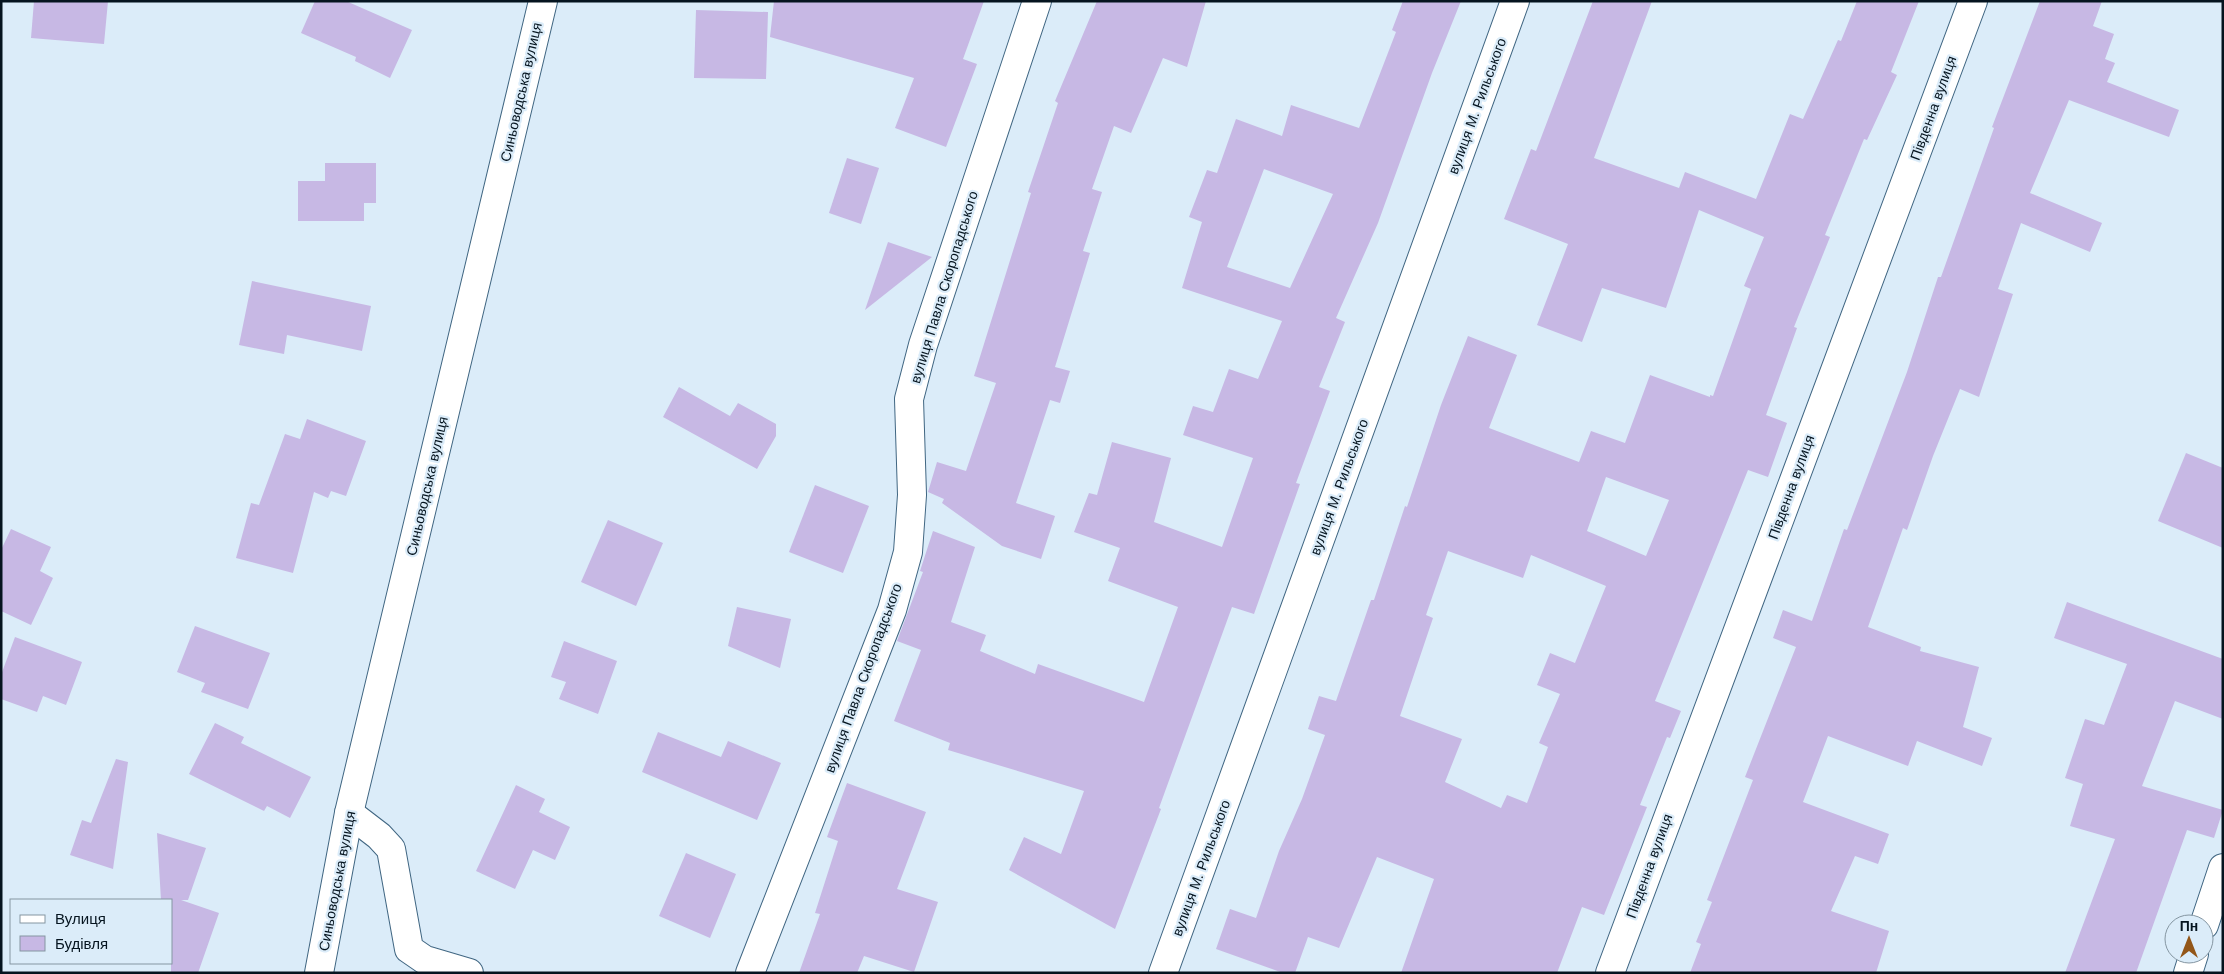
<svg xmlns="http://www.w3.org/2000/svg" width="2224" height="974" font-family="'Work Sans',sans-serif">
	<rect width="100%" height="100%" fill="#dbecf9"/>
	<!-- building -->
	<g fill="#c7b8e4" fill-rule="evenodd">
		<polygon points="34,1 108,1 104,44 31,38"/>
		<polygon points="315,1 346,1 412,30 390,78 355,61 356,57 301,33"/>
		<polygon points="774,1 984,1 963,59 977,64 946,147 895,128 914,78 770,37"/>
		<polygon points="1097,1 1206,1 1187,67 1163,58 1131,133 1114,126 1092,189 1102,192 1083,251 1090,253 1055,367 1070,371 1060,403 1050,400 1016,503 1055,516 1041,559 1002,546 942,503 944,499 928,492 937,462 966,471 996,383 974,376 1031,193 1028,192 1058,103 1055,101"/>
		<path d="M1403,1H1461L1432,73L1378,223L1336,318L1345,322L1319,387L1330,391L1296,483L1300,484L1254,614L1232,607L1159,808L1161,809L1115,929L1009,870L1024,837L1061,854L1084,791L948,750L950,743L894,721L921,650L897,641L923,572L920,571L933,531L975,547L951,622L986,635L980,651L1035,674L1038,664L1144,702L1178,607L1108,581L1120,548L1074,532L1089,493L1097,495L1112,442L1171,458L1154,522L1222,547L1253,458L1183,435L1193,406L1213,412L1229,369L1258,379L1282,321L1182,288L1202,222L1189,217L1207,170L1217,173L1236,119L1282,136L1291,105L1359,128L1396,32L1392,30ZM1264,169L1333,194L1290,288L1227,267Z"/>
		<path d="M1593,1H1652L1594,158L1679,188L1685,172L1756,199L1790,114L1803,119L1838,40L1841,41L1857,1H1919L1891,72L1897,75L1867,140L1864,139L1825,235L1830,237L1794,327L1797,328L1766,415L1787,423L1768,477L1748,470L1655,701L1681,711L1670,738L1667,737L1640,805L1647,807L1604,915L1582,907L1557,973H1401L1434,879L1377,857L1339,948L1308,937L1295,973H1283L1216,949L1230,909L1256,918L1279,851L1302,799L1325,735L1308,729L1319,696L1336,701L1371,600H1374L1405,506L1407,507L1441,405L1468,336L1517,355L1489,428L1579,462L1591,431L1625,443L1650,375L1710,397V395L1713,396L1751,289L1744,286L1764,237L1699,210L1666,308L1602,288L1582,342L1537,325L1568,244L1504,219L1531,149L1536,151ZM1606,477L1669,500L1646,556L1587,531ZM1448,551L1523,578L1531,555L1606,586L1575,663L1550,653L1537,685L1560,694L1539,743L1548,747L1527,803L1507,795L1501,808L1445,782L1462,739L1400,716L1433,618L1426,615Z"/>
		<polygon points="2040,1 2102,1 2093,26 2114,34 2105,59 2115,63 2107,82 2179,110 2169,137 2069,100 2030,193 2102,223 2090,252 2021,223 1998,289 2013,294 1979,397 1960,389 1933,456 1907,530 1903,528 1868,627 1921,647 1920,651 1979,667 1963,727 1992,738 1982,766 1917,741 1908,766 1828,736 1803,802 1889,834 1878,864 1855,856 1831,911 1889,931 1876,973 1690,973 1701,944 1696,942 1712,902 1707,900 1753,780 1745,777 1796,647 1773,638 1783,610 1812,621 1844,529 1847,530 1907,372 1938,277 1941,277 1994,128 1992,127"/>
		<polygon points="696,10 768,12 766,79 694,78"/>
		<polygon points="847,158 879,168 861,224 829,213"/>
		<polygon points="325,163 376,163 376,203 364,203 364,221 298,221 298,181 325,181"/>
		<polygon points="888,242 932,257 865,310"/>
		<polygon points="252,281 371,306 362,351 287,335 284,354 239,345"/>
		<polygon points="679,387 730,416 738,403 776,424 776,436 757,469 663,417"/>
		<polygon points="307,419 366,441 346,496 331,491 328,498 314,492 293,573 236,558 251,503 259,505 285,434 300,439"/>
		<polygon points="2186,453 2223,468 2223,548 2158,521"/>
		<polygon points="815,485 869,506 843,573 789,552"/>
		<polygon points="608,520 663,543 636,606 581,582"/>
		<polygon points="11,529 51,547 40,571 53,578 31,625 1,611 1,550"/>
		<polygon points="2067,602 2223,659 2223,719 2175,701 2142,786 2223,810 2214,838 2187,830 2136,973 2065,973 2115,839 2070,826 2083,784 2065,778 2085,719 2104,725 2127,664 2054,638"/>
		<polygon points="737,607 791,619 780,668 728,646"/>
		<polygon points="195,626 270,653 248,709 201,692 205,683 177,672"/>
		<polygon points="15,637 82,662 66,705 43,696 37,712 1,699 1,675"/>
		<polygon points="564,641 617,661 598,714 559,699 566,682 551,677"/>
		<polygon points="215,723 244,737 241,743 311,777 290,818 267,806 264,811 189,774"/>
		<polygon points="658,732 721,757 728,741 781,763 757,820 642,772"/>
		<polygon points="116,759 128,762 113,869 70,855 82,820 91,823"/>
		<polygon points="847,783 926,812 897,889 938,902 914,972 864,956 857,973 799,973 820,914 815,913 838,841 827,837"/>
		<polygon points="516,785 545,799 539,812 570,827 555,860 533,850 515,889 476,871"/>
		<polygon points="157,833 206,848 188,900 181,900 219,913 198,973 171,973 171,900 161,900"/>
		<polygon points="686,853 736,874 710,938 659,916"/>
	</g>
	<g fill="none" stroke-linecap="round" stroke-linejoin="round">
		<defs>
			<g id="minor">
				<polyline points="349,813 379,836 391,849 409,949 425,960 469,973"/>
				<polyline points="2204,925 2223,868"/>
				<polyline points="750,973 892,610 908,552 912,495 909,399 923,345 1037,1"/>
				<polyline points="1163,973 1515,1"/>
				<polyline points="1610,973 1973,1"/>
				<polyline points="2188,973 2194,954"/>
			</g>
			<polyline id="tertiary" points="319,973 349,813 543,1"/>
		</defs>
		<!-- minor casing -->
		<use href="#minor" stroke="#406682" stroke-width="30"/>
		<!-- tertiary casing -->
		<use href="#tertiary" stroke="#406682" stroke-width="30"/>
		<!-- minor -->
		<use href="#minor" stroke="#fff" stroke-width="28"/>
		<!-- tertiary -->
		<use href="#tertiary" stroke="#fff" stroke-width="28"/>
	</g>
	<g text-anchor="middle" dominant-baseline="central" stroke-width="4.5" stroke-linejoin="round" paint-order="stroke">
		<!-- street labels -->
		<g font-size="14" fill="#05141f" stroke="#dbecf9">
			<text transform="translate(521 92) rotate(-77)">Синьоводська вулиця</text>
			<text transform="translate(1477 106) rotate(-70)">вулиця М. Рильського</text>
			<text transform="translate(1933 108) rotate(-70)">Південна вулиця</text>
			<text transform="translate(944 287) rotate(-73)">вулиця Павла Скоропадського</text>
			<text transform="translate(427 486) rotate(-77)">Синьоводська вулиця</text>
			<text transform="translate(1339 487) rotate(-70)">вулиця М. Рильського</text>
			<text transform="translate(1791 487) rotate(-70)">Південна вулиця</text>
			<text transform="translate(863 678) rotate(-70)">вулиця Павла Скоропадського</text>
			<text transform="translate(1649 866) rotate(-70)">Південна вулиця</text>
			<text transform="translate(1201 868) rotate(-70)">вулиця М. Рильського</text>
			<text transform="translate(337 881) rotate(-79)">Синьоводська вулиця</text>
		</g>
	</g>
	<!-- border -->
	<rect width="2224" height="974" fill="none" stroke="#05141f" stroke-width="5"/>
	<!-- legend -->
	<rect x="10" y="899" width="162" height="65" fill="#dbecf9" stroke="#8596a2"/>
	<rect x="20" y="915" width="25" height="8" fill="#ffffff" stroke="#8596a2"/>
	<text x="55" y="924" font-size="15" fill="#05141f">Вулиця</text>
	<rect x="20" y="936" width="25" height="15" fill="#c7b8e4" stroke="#8596a2"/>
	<text x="55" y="949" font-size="15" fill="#05141f">Будівля</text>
	<!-- north arrow -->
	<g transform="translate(2189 939)"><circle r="24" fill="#dbecf9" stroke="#8596a2"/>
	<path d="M0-4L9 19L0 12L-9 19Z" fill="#935618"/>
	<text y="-8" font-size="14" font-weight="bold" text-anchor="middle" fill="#05141f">Пн</text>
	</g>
</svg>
